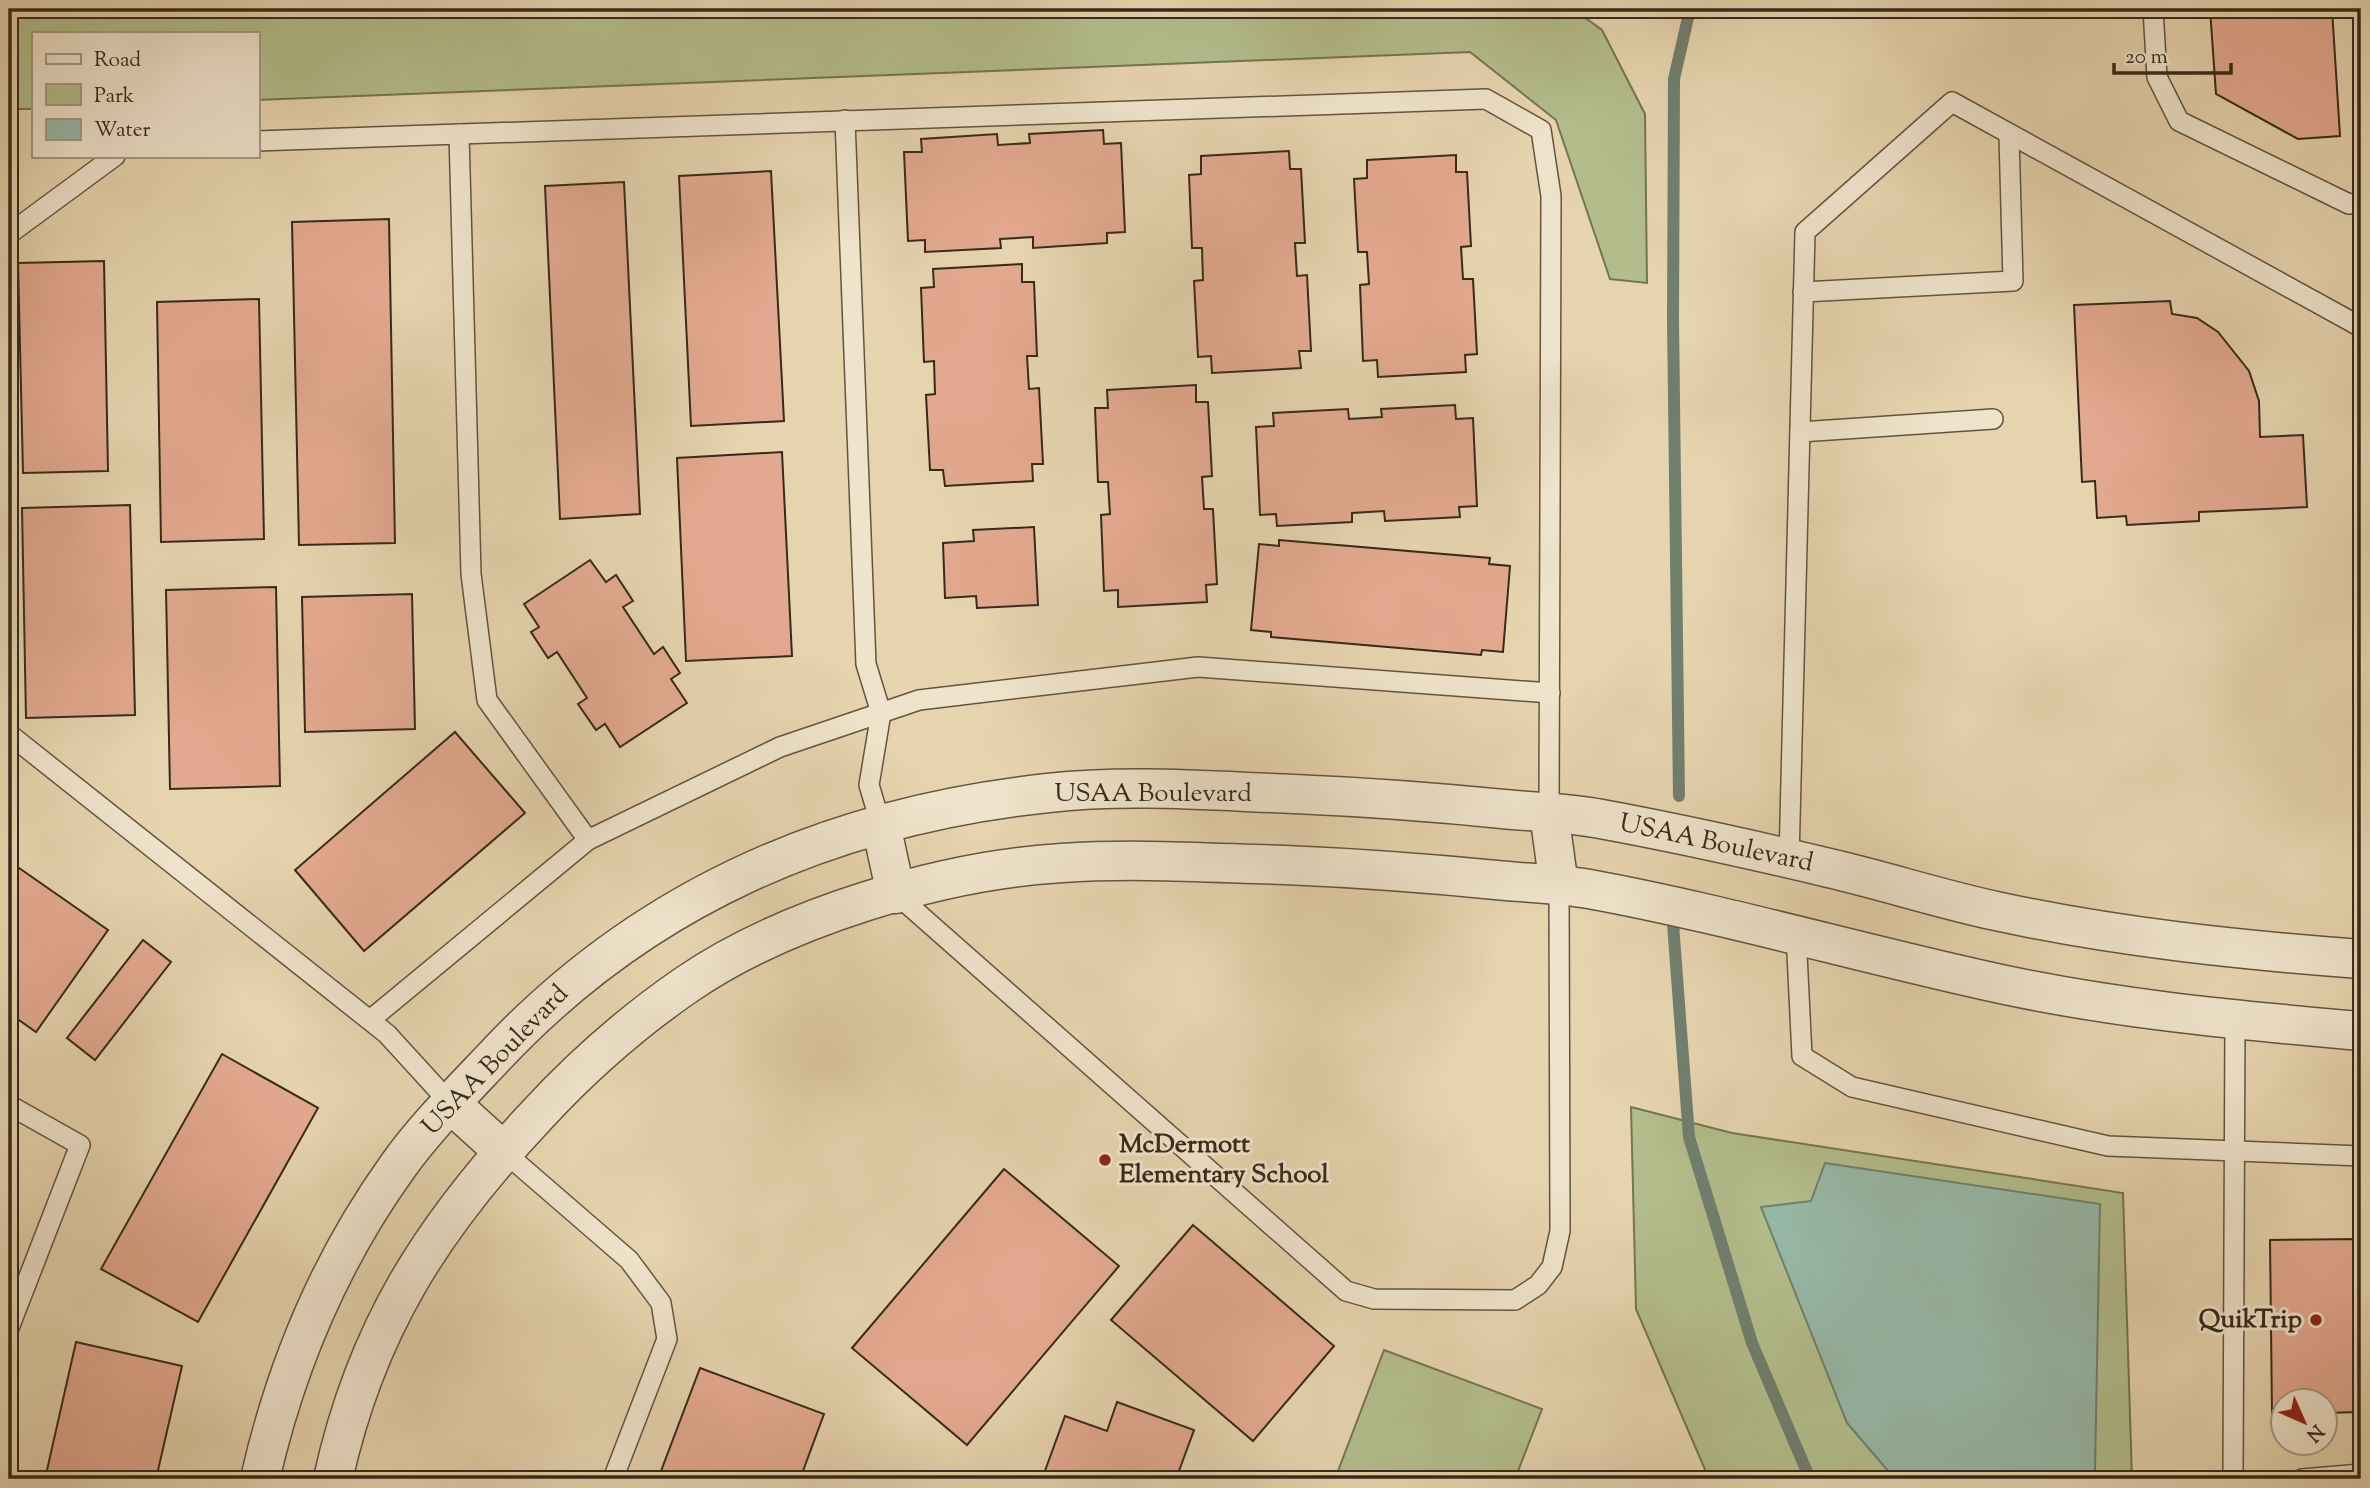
<svg xmlns="http://www.w3.org/2000/svg" width="2370" height="1488" font-family="'Sorts Mill Goudy',serif">
	<rect width="100%" height="100%" fill="#e6d4af"/>
	<filter id="stains"><feTurbulence type="fractalNoise" baseFrequency=".00286" numOctaves="4"/><feColorMatrix values="0 0 0 0 .2 0 0 0 0 .09 0 0 0 0 .02 0 0 0 .5 -.17"/></filter>
	<radialGradient id="worn" r=".72"><stop offset=".6" stop-color="#630" stop-opacity="0"/><stop offset="1" stop-color="#630" stop-opacity=".3"/></radialGradient>
	<!-- green -->
	<g fill="#b3bd8c" stroke="#757454" stroke-width="2">
		<polygon points="9,9 1573,9 1602,30 1645,114 1647,283 1610,279 1556,120 1470,52 257,100 257,33 33,33 33,109 9,109"/>
		<polygon points="1631,1107 1732,1133 2123,1193 2132,1479 1709,1479 1636,1309"/>
		<polygon points="1384,1350 1542,1409 1515,1479 1335,1479"/>
	</g>
	<!-- water -->
	<polygon fill="#97b8a7" stroke="#717f6f" stroke-width="2" points="1825,1163 2100,1204 2095,1470 2088,1479 1895,1479 1847,1423 1761,1207 1811,1201"/>
	<g fill="none" stroke-linecap="round" stroke-linejoin="round">
		<!-- stream -->
		<g stroke="#717f6f" stroke-width="12">
			<polyline points="1679,796 1673,320 1674,79 1690,9"/>
			<polyline points="1673,924 1689,1137 1752,1343 1810,1479"/>
		</g>
	</g>
	<!-- building -->
	<g fill="#e3a990" stroke="#372a1b" stroke-width="2">
		<polygon points="2210,9 2332,9 2340,136 2298,139 2216,94"/>
		<polygon points="1103,130 1104,144 1121,143 1125,232 1107,233 1107,243 1033,248 1033,237 1000,239 1001,248 925,252 925,240 908,241 904,152 922,152 921,139 997,134 998,145 1030,143 1029,134"/>
		<polygon points="1289,151 1290,169 1301,169 1305,243 1295,243 1297,276 1307,275 1311,351 1299,351 1301,368 1212,373 1211,356 1198,357 1194,281 1203,280 1202,248 1192,248 1189,175 1201,174 1201,156"/>
		<polygon points="1456,155 1456,172 1467,172 1471,246 1461,247 1463,279 1473,279 1477,354 1465,355 1466,372 1378,377 1377,360 1363,361 1360,285 1369,284 1367,252 1358,252 1354,179 1367,178 1367,160"/>
		<polygon points="771,171 784,421 691,426 679,176"/>
		<polygon points="624,182 640,514 560,519 545,186"/>
		<polygon points="389,219 395,543 299,545 292,222"/>
		<polygon points="104,261 108,471 23,473 18,263"/>
		<polygon points="1022,264 1022,282 1034,282 1037,356 1027,356 1029,389 1039,388 1043,464 1032,464 1033,481 945,486 943,470 930,470 926,395 935,394 934,361 924,362 921,288 934,287 933,269"/>
		<polygon points="259,299 264,539 161,542 157,302"/>
		<polygon points="2170,301 2172,314 2197,318 2218,332 2249,371 2259,401 2260,437 2303,435 2307,507 2199,512 2199,521 2127,525 2126,516 2097,518 2095,481 2082,482 2074,305"/>
		<polygon points="1196,385 1196,402 1208,402 1212,476 1202,477 1204,509 1213,509 1217,584 1206,585 1207,602 1118,607 1118,590 1104,591 1101,515 1110,514 1108,482 1098,482 1095,408 1108,408 1107,390"/>
		<polygon points="1455,405 1456,419 1473,418 1477,506 1459,507 1460,517 1385,521 1384,511 1352,513 1352,522 1277,526 1276,514 1260,515 1256,427 1274,426 1273,413 1348,409 1349,419 1382,417 1381,409"/>
		<polygon points="782,452 792,656 686,661 677,458"/>
		<polygon points="130,505 135,715 26,718 22,508"/>
		<polygon points="1034,527 1038,605 977,608 976,596 945,598 943,543 974,541 973,530"/>
		<polygon points="1279,540 1490,558 1489,564 1510,566 1503,652 1482,650 1481,655 1271,637 1271,632 1251,630 1259,544 1279,546"/>
		<polygon points="590,560 606,582 616,575 633,601 623,607 654,654 663,647 680,673 671,679 687,703 620,747 605,724 596,730 578,704 587,698 557,652 548,658 531,632 539,627 524,604"/>
		<polygon points="276,587 280,786 170,789 166,590"/>
		<polygon points="412,594 415,729 305,732 302,597"/>
		<polygon points="455,732 525,813 364,951 295,870"/>
		<polygon points="9,861 108,930 36,1032 9,1013"/>
		<polygon points="143,940 171,962 95,1060 67,1038"/>
		<polygon points="222,1054 318,1108 198,1322 101,1269"/>
		<polygon points="1004,1169 1119,1266 967,1445 852,1348"/>
		<polygon points="9,1213 17,1216 9,1237"/>
		<polygon points="1193,1225 1334,1346 1253,1441 1111,1320"/>
		<polygon points="2361,1239 2361,1412 2324,1413 2324,1400 2282,1400 2282,1414 2272,1414 2270,1240"/>
		<polygon points="76,1342 182,1366 156,1479 45,1479"/>
		<polygon points="700,1368 824,1414 800,1479 658,1479"/>
		<polygon points="1117,1402 1194,1430 1176,1479 1042,1479 1065,1416 1107,1431"/>
	</g>
	<g fill="none" stroke-linecap="round" stroke-linejoin="round">
		<defs>
			<g id="service">
				<polyline points="2153,9 2157,77 2179,121 2349,204 2361,203"/>
				<polyline points="845,120 866,664 881,713 869,785 881,825"/>
				<polyline points="459,134 471,574 487,700 588,840"/>
				<polyline points="257,141 1486,99 1541,130 1551,196 1549,813"/>
				<polyline points="9,234 115,156"/>
				<polyline points="1803,292 2013,281 2009,136"/>
				<polyline points="1800,432 1993,419"/>
				<polyline points="9,734 387,1034 450,1103"/>
				<polyline points="1789,859 1805,232 1952,102 2361,327"/>
				<polyline points="896,894 1346,1291 1374,1299 1515,1300 1538,1285 1552,1267 1560,1231 1559,886"/>
				<polyline points="1796,933 1802,1056 1852,1087 2108,1146 2361,1156"/>
				<polyline points="370,1020 588,840 780,747 919,700 1198,667 1550,693"/>
				<polyline points="9,1105 80,1145 9,1328"/>
				<polyline points="503,1151 629,1260 661,1303 667,1339 613,1479"/>
				<polyline points="2233,1479 2235,1020"/>
				<polyline points="2302,1479 2361,1474"/>
			</g>
			<g id="minor">
				<polyline points="1549,813 1559,886"/>
				<polyline points="881,825 896,894"/>
				<polyline points="450,1103 503,1151"/>
			</g>
			<g id="tertiary">
				<path d="M260,1479C286,1365 329,1262 398,1166C426,1127 462,1091 495,1056C645,896 833,816 1048,793C1129,784 1213,791 1294,794C1364,797 1433,802 1503,809C1535,812 1569,813 1601,819C1677,833 1754,850 1829,868C1885,881 1940,899 1996,911C2116,937 2239,950 2361,959"/>
				<path d="M333,1479C366,1329 432,1227 536,1116C581,1067 631,1023 686,985C785,917 943,870 1062,863C1136,858 1211,863 1285,865C1356,868 1425,873 1496,880C1527,883 1559,884 1589,889C1720,913 1848,950 1978,979C2104,1008 2233,1020 2361,1031"/>
			</g>
		</defs>
		<!-- service casing -->
		<use href="#service" stroke="#635440" stroke-width="22"/>
		<!-- minor casing -->
		<use href="#minor" stroke="#635440" stroke-width="41"/>
		<!-- tertiary casing -->
		<use href="#tertiary" stroke="#635440" stroke-width="41"/>
		<!-- service -->
		<use href="#service" stroke="#efe3cb" stroke-width="19"/>
		<!-- minor -->
		<use href="#minor" stroke="#efe3cb" stroke-width="38"/>
		<!-- tertiary -->
		<use href="#tertiary" stroke="#efe3cb" stroke-width="38"/>
	</g>
	<!-- markers -->
	<g fill="#8f2418" stroke="#efe3cb" stroke-width="2.5">
		<circle cx="1105" cy="1160" r="7"/>
		<circle cx="2316" cy="1320" r="7"/>
	</g>
	<g text-anchor="middle" dominant-baseline="central" stroke-width="6" stroke-linejoin="round" paint-order="stroke">
		<!-- street labels -->
		<g font-size="26" fill="#372a1b" stroke="#efe3cb">
			<text x="1153" y="794">USAA Boulevard</text>
			<text transform="translate(1716 844) rotate(12)">USAA Boulevard</text>
			<text transform="translate(496 1061) rotate(-46)">USAA Boulevard</text>
		</g>
		<!-- poi labels -->
		<g font-size="26" font-weight="bold" fill="#372a1b" stroke="#efe3cb" text-anchor="start">
			<text x="1119" y="1145">McDermott<tspan x="1119" dy="30">Elementary School</tspan></text>
			<text x="2302" y="1320" text-anchor="end">QuikTrip</text>
		</g>
	</g>
	<!-- margin -->
	<rect width="2370" height="1488" fill="none" stroke="#e6d4af" stroke-width="35"/>
	<rect x="10" y="10" width="2349" height="1467" fill="none" stroke="#372a1b" stroke-width="3.5"/>
	<rect x="18" y="18" width="2335" height="1453" fill="none" stroke="#372a1b" stroke-width="2"/>
	<!-- legend -->
	<rect x="32" y="32" width="228" height="126" fill="#efe3cb" stroke="#a59985" stroke-width="2"/>
	<rect x="46" y="54" width="35" height="10" fill="#efe3cb" stroke="#a59985" stroke-width="2"/>
	<text x="94" y="66" font-size="21" fill="#372a1b">Road</text>
	<rect x="46" y="84" width="35" height="21" fill="#b3bd8c" stroke="#a59985" stroke-width="2"/>
	<text x="94" y="102" font-size="21" fill="#372a1b">Park</text>
	<rect x="46" y="119" width="35" height="21" fill="#97b8a7" stroke="#a59985" stroke-width="2"/>
	<text x="94" y="136" font-size="21" fill="#372a1b">Water</text>
	<!-- north arrow -->
	<g transform="translate(2304 1422) rotate(135)"><circle r="33" fill="#efe3cb" stroke="#a59985" stroke-width="2"/>
	<path d="M0-5L12 26L0 18L-12 26Z" fill="#8f2418"/>
	<text y="-10" font-size="19" font-weight="bold" text-anchor="middle" fill="#372a1b">N</text>
	</g>
	<!-- scale -->
	<path d="M2114 63v10h117v-10" fill="none" stroke="#372a1b" stroke-width="3.5"/>
	<text x="2125" y="63" font-size="21" fill="#372a1b" stroke="#efe3cb" stroke-width="5" paint-order="stroke">20 m</text>
	<rect width="100%" height="100%" filter="url(#stains)"/>
	<rect width="100%" height="100%" fill="url(#worn)"/>
</svg>
